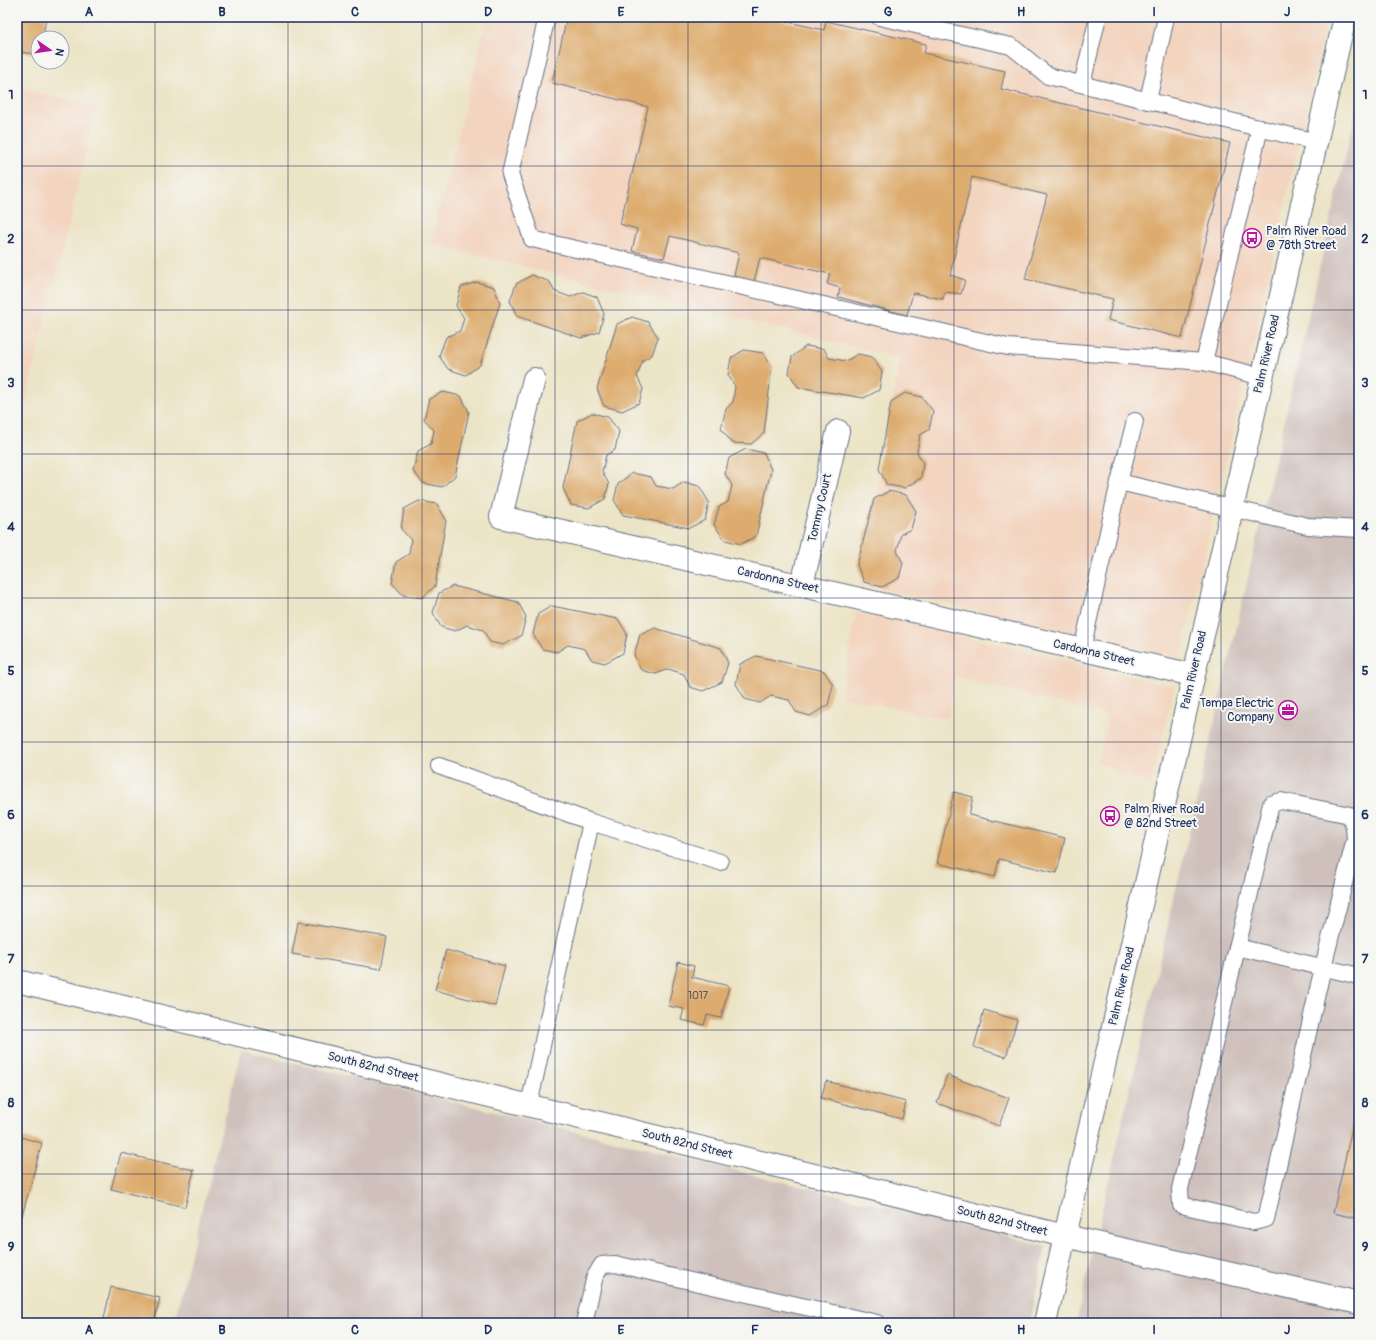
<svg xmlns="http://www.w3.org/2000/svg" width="1376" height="1340" font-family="Pangolin,sans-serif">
	<rect width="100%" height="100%" fill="#f6f6f2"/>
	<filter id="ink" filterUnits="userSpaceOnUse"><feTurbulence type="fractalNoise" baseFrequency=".025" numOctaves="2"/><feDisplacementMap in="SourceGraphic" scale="8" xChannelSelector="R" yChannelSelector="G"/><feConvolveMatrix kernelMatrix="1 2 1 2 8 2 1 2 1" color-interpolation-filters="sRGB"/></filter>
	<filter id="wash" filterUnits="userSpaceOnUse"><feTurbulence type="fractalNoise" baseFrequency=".012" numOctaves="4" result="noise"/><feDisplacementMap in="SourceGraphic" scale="16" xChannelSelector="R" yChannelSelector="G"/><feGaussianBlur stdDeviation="0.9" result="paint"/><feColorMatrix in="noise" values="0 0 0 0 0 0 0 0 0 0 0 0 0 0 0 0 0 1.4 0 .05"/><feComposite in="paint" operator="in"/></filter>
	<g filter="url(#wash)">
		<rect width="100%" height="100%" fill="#ece4c6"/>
		<!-- built -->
		<g fill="#f3d4bf">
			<polygon points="464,17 1328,17 1180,658 861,584 900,358 431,244 486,22"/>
			<polygon points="17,88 97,106 17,438"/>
			<polygon points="856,612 1174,686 1151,785 1098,763 1108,716 955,676 948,719 841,697"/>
		</g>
		<!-- industrial -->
		<g fill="#cfc0bb">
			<polygon points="1359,97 1359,1323 1076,1323"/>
			<polygon points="241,1050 1046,1246 1029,1323 174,1323"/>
		</g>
		<g id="blocks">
			<!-- building -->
			<g fill="#ddab6d">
				<polygon points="17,17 46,17 43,38 38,38 38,54 17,52"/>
				<polygon points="567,17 766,17 824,30 826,21 926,44 924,53 1005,71 1001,89 1230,143 1182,338 1108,320 1113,299 1025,279 1047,195 972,177 950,275 965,280 961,294 945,292 943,299 913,293 907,315 838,297 840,288 827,284 830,274 760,258 753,285 733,280 739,253 670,236 664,258 632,251 637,229 620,224 648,107 552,83"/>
				<polygon points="532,275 550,282 554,291 570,297 583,292 597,297 604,314 599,332 581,338 517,316 510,301 516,284"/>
				<polygon points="477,282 494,287 500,303 480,365 466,375 448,369 439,356 446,337 460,331 464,318 456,306 461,287"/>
				<polygon points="632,317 648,322 658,337 652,355 643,360 637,376 643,389 639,403 622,411 604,406 597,389 617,324"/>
				<polygon points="806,346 824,349 829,358 846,361 858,354 872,357 882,372 879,390 864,398 798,387 789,373 792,357"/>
				<polygon points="744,350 763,353 772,367 764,433 751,444 732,443 721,429 726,409 733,402 735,386 728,375 731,358"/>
				<polygon points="443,392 461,396 469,412 455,476 442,487 423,483 413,471 418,451 431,444 434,430 424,419 429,399"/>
				<polygon points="905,393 922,397 933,411 929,430 920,435 917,452 923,463 921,478 905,488 887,485 879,469 891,402"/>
				<polygon points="592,413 608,417 619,431 615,450 606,455 602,472 609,484 605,499 589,508 571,505 563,488 577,421"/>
				<polygon points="746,449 764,453 771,470 756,536 741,544 725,540 714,525 719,507 728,502 732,485 725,474 729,458"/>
				<polygon points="632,473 651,477 656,486 673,489 684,482 699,486 709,502 705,520 689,528 623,515 614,500 618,484"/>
				<polygon points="889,491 906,495 916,511 911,529 901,534 897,551 903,563 899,578 882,587 864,582 857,565 874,499"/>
				<polygon points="419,501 437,504 446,520 435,586 422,598 403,595 392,583 396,562 409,554 411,540 401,529 404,509"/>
				<polygon points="453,586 518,602 526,617 521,636 503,645 490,642 483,630 467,625 455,631 441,627 433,613 439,593"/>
				<polygon points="552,606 618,619 627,634 623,653 605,663 592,660 585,649 568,645 557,652 542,649 533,634 538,614"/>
				<polygon points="655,628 721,648 728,663 722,682 703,691 690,687 684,674 668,669 656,674 641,670 634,655 640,635"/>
				<polygon points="756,656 824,671 833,685 828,705 810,716 796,712 789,700 771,696 760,703 745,699 736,684 740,664"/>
				<polygon points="954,792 973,797 969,815 1065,838 1057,873 999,859 995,877 937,863"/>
				<polygon points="298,922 387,937 381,969 292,954"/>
				<polygon points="446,950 505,966 495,1006 435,990"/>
				<polygon points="678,962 694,966 692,977 729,986 721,1018 707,1015 704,1025 681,1020 684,1009 668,1006"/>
				<polygon points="984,1010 1017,1020 1006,1057 974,1047"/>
				<polygon points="947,1075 1009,1098 999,1126 937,1103"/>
				<polygon points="826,1081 906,1102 902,1119 821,1098"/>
				<polygon points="1358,1101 1359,1101 1359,1219 1333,1213"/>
				<polygon points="17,1136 42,1143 20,1223 17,1222"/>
				<polygon points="121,1153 194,1170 185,1207 111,1189"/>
				<polygon points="111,1287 160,1298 154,1323 103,1323"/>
			</g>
		</g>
	</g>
	<g filter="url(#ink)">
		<use href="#blocks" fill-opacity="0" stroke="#646e82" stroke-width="1"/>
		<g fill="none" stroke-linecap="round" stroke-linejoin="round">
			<defs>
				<g id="service">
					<polyline points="547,17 510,174 532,239 1008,347 1204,362 1262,377"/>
					<polyline points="879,17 1011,46 1048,76 1316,142"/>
					<polyline points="1082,84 1098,17"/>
					<polyline points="1148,101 1166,17"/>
					<polyline points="1204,362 1260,128"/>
					<polyline points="1119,482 1135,421"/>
					<polyline points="1082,650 1119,482 1308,526 1359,529"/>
					<polyline points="439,766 591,822"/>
					<polygon points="1281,801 1350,815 1354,827 1355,839 1323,967 1266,1219 1254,1222 1181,1205 1180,1189 1271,804"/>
					<polyline points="1237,947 1359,976"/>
					<polyline points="529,1105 591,822 720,862"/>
					<polyline points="584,1323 595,1276 602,1265 615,1264 877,1323"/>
				</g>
				<g id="minor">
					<polyline points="534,379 501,517 1193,675"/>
					<polyline points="802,585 838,431"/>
					<polyline points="17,981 1065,1236 1359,1303"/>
				</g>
				<polyline id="tertiary" points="1045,1323 1345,17"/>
			</defs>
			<!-- service casing -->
			<use href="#service" stroke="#646e82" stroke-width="18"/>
			<!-- minor casing -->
			<use href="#minor" stroke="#646e82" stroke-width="24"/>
			<!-- tertiary casing -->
			<use href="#tertiary" stroke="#646e82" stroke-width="24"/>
			<!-- service -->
			<use href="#service" stroke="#fff" stroke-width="16"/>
			<!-- minor -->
			<use href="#minor" stroke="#fff" stroke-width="22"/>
			<!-- tertiary -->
			<use href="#tertiary" stroke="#fff" stroke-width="22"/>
		</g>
	</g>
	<!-- grid -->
	<path fill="none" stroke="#1b2f5e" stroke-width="1" stroke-opacity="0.55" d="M155,17V1323M288,17V1323M422,17V1323M555,17V1323M688,17V1323M821,17V1323M954,17V1323M1088,17V1323M1221,17V1323M17,166H1359M17,310H1359M17,454H1359M17,598H1359M17,742H1359M17,886H1359M17,1030H1359M17,1174H1359"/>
	<!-- icons -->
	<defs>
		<symbol id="bus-ring" viewBox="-11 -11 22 22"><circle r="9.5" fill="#f6f6f2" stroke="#b5179e" stroke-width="1.5"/><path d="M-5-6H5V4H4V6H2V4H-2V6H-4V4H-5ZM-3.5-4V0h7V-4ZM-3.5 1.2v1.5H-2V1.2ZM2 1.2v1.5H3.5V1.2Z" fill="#b5179e"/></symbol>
		<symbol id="office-ring" viewBox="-11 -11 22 22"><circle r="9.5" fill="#f6f6f2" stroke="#b5179e" stroke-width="1.5"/><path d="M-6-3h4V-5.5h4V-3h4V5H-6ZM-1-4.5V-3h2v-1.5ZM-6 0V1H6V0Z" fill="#b5179e"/></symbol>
	</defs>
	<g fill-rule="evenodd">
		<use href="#bus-ring" x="1241" y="227" width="22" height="22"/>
		<use href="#office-ring" x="1277" y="699" width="22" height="22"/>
		<use href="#bus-ring" x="1099" y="805" width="22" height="22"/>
	</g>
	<g text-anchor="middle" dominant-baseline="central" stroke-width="4" stroke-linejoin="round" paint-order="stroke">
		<!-- number labels -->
		<g font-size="10" fill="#4c4e62">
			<text x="698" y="996">1017</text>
		</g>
		<!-- poi labels -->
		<g font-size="12" fill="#1b2f5e" stroke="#f6f6f2" text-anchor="start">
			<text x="1266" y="231">Palm River Road<tspan x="1266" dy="14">@ 78th Street</tspan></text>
			<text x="1274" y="703" text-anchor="end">Tampa Electric<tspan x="1274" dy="14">Company</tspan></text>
			<text x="1124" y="809">Palm River Road<tspan x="1124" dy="14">@ 82nd Street</tspan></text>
		</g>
		<!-- street labels -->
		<g font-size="12" fill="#1b2f5e" stroke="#f6f6f2">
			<text transform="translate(1267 354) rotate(-77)">Palm River Road</text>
			<text transform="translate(820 508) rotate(-77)">Tommy Court</text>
			<text transform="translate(778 580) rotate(13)">Cardonna Street</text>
			<text transform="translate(1094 653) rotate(13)">Cardonna Street</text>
			<text transform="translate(1194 670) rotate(-77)">Palm River Road</text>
			<text transform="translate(1122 986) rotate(-77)">Palm River Road</text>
			<text transform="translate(373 1067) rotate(14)">South 82nd Street</text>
			<text transform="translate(687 1144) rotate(14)">South 82nd Street</text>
			<text transform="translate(1002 1221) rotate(14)">South 82nd Street</text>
		</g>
	</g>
	<!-- margin -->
	<rect width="1376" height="1340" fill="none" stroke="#f6f6f2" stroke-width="44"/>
	<!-- north arrow -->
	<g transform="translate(50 50) rotate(103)"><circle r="19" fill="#f6f6f2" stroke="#9ea6b7"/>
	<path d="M0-3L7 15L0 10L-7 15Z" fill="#b5179e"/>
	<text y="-6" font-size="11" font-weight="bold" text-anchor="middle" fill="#1b2f5e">N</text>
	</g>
	<rect x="22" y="22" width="1332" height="1296" fill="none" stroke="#1b2f5e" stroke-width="1.5"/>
	<g font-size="13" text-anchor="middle" font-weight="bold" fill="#1b2f5e">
		<text x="89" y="16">A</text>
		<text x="222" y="16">B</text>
		<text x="355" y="16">C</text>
		<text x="488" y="16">D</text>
		<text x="621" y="16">E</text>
		<text x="755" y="16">F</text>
		<text x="888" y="16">G</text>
		<text x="1021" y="16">H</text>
		<text x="1154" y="16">I</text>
		<text x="1287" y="16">J</text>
		<text x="11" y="99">1</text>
		<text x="1365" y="99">1</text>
		<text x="11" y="243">2</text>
		<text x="1365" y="243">2</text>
		<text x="11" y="387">3</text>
		<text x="1365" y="387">3</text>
		<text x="11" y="531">4</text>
		<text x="1365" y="531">4</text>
		<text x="11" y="675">5</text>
		<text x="1365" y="675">5</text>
		<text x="11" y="819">6</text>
		<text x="1365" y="819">6</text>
		<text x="11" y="963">7</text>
		<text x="1365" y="963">7</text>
		<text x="11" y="1107">8</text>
		<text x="1365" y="1107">8</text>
		<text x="11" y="1251">9</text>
		<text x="1365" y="1251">9</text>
		<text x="89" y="1334">A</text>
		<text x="222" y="1334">B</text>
		<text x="355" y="1334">C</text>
		<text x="488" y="1334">D</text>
		<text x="621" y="1334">E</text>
		<text x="755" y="1334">F</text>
		<text x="888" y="1334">G</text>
		<text x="1021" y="1334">H</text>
		<text x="1154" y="1334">I</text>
		<text x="1287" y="1334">J</text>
	</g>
</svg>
